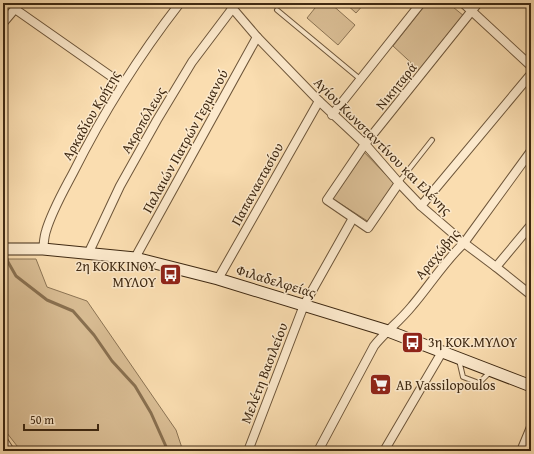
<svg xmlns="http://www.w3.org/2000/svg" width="534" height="454" font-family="'Gentium Book Plus',serif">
	<rect width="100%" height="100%" fill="#faddb0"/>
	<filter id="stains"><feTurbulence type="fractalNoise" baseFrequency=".005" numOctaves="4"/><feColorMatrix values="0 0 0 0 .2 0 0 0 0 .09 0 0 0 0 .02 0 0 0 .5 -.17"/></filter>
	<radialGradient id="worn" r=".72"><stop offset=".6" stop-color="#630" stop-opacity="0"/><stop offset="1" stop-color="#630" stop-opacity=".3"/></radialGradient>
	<!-- green -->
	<g fill="#dabe95" stroke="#8c7454">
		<polygon points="319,3 330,3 355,25 338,45 307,18"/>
		<polygon points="345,3 365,3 356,13"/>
		<polygon points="427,3 448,3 464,16 420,71 393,46"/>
		<polygon points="360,148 394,183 369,222 327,195"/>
		<polygon points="3,259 36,259 47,287 87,301 176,430 183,451 21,451 3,428"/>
	</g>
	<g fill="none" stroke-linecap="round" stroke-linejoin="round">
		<!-- stream -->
		<polyline stroke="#897050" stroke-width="3" points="4,251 8,262 16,276 47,300 73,311 94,335 112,361 135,386 151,413 168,451"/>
		<defs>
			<g id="service">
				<polyline points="277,10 360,79"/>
				<polyline points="399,182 432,140"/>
				<polyline points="459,360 463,377 479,383 490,372"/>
			</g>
			<g id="minor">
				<polyline points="228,3 257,37 319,101 365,144 399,183 421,206 464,243 496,267 531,295"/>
				<polyline points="463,3 531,66"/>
				<polyline points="15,9 122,84"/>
				<polyline points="3,23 20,3"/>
				<polyline points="332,115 421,3"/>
				<polyline points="399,183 368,228 327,200 365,144 478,3"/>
				<polyline points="421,206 531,74"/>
				<path d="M43,249C44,243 44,237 46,231C52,211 63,192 73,173C103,113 138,57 180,3"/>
				<polyline points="89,252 120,186 157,120 192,62 232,9"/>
				<polyline points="135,258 257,37"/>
				<polyline points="496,267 531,225"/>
				<polyline points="218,279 319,101"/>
				<polyline points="3,440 10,451"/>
				<polyline points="248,451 304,305 353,218"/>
				<path d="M318,451L374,346C385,332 400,321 412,306C430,285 444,262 464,243L531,151"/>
				<polyline points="384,451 442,352"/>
				<polyline points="521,451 531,427"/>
			</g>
			<polyline id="secondary" points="3,249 43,249 135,258 218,279 388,331 531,386"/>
		</defs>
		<!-- service casing -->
		<use href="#service" stroke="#6e563a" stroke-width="6"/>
		<!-- minor casing -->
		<use href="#minor" stroke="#6e563a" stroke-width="10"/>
		<!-- secondary casing -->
		<use href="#secondary" stroke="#3f2912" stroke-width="13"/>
		<!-- service -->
		<use href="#service" stroke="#fce9cc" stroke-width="4"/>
		<!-- minor -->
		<use href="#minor" stroke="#fce9cc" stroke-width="8"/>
		<!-- secondary -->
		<use href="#secondary" stroke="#fce9cc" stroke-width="11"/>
	</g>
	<!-- icons -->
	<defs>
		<symbol id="bus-square" viewBox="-11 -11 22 22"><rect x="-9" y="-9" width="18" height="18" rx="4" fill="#8f2418" stroke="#fce9cc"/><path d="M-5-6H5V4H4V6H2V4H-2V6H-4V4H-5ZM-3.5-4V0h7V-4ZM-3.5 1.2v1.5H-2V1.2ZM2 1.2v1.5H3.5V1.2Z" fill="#fff"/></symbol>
		<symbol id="supermarket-square" viewBox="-11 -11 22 22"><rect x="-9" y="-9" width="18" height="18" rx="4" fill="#8f2418" stroke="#fce9cc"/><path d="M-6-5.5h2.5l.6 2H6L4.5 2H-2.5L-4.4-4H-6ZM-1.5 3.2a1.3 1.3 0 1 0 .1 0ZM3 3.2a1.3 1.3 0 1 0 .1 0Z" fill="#fff"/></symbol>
	</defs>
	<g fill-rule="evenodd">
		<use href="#bus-square" x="158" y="262" width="25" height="25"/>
		<use href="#bus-square" x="400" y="330" width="25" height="25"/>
		<use href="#supermarket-square" x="368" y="372" width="25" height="25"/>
	</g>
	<g text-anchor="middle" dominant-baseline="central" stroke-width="3" stroke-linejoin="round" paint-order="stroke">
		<!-- street labels -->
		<g font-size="14" fill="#3f2912" stroke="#fce9cc">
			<text transform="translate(396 86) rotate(-51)">Νικηταρά</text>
			<text transform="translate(91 115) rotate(-60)">Αρκαδίου Κρήτης</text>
			<text transform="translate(143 120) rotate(-60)">Ακροπόλεως</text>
			<text transform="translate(185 141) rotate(-61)">Παλαιών Πατρών Γερμανού</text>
			<text transform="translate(383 146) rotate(45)">Αγίου Κωνσταντίνου και Ελένης</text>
			<text transform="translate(257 184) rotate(-61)">Παπαναστασίου</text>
			<text transform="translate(437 254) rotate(-50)">Αραχώβης</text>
			<text transform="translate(276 281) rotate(17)">Φιλαδελφείας</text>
			<text transform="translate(264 373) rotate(-69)">Μελέτη Βασιλείου</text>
		</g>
		<!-- poi labels -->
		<g font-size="14" fill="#3f2912" stroke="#fce9cc" text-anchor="start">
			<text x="156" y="266" text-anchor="end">2η ΚΟΚΚΙΝΟΥ<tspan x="156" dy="16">ΜΥΛΟΥ</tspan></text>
			<text x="428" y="342">3η ΚΟΚ.ΜΥΛΟΥ</text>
			<text x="396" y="385">AB Vassilopoulos</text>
		</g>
	</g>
	<!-- margin -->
	<rect width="534" height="454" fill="none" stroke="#faddb0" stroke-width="16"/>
	<rect x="4" y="4" width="526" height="446" fill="none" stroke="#3f2912" stroke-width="2"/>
	<rect x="8" y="8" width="518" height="438" fill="none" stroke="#3f2912"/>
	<!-- scale -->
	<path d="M24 424v6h74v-6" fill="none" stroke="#3f2912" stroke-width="2"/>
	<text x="30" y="424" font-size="12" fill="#3f2912" stroke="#fce9cc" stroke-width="3" paint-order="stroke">50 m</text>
	<rect width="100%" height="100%" filter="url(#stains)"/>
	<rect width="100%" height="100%" fill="url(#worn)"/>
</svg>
